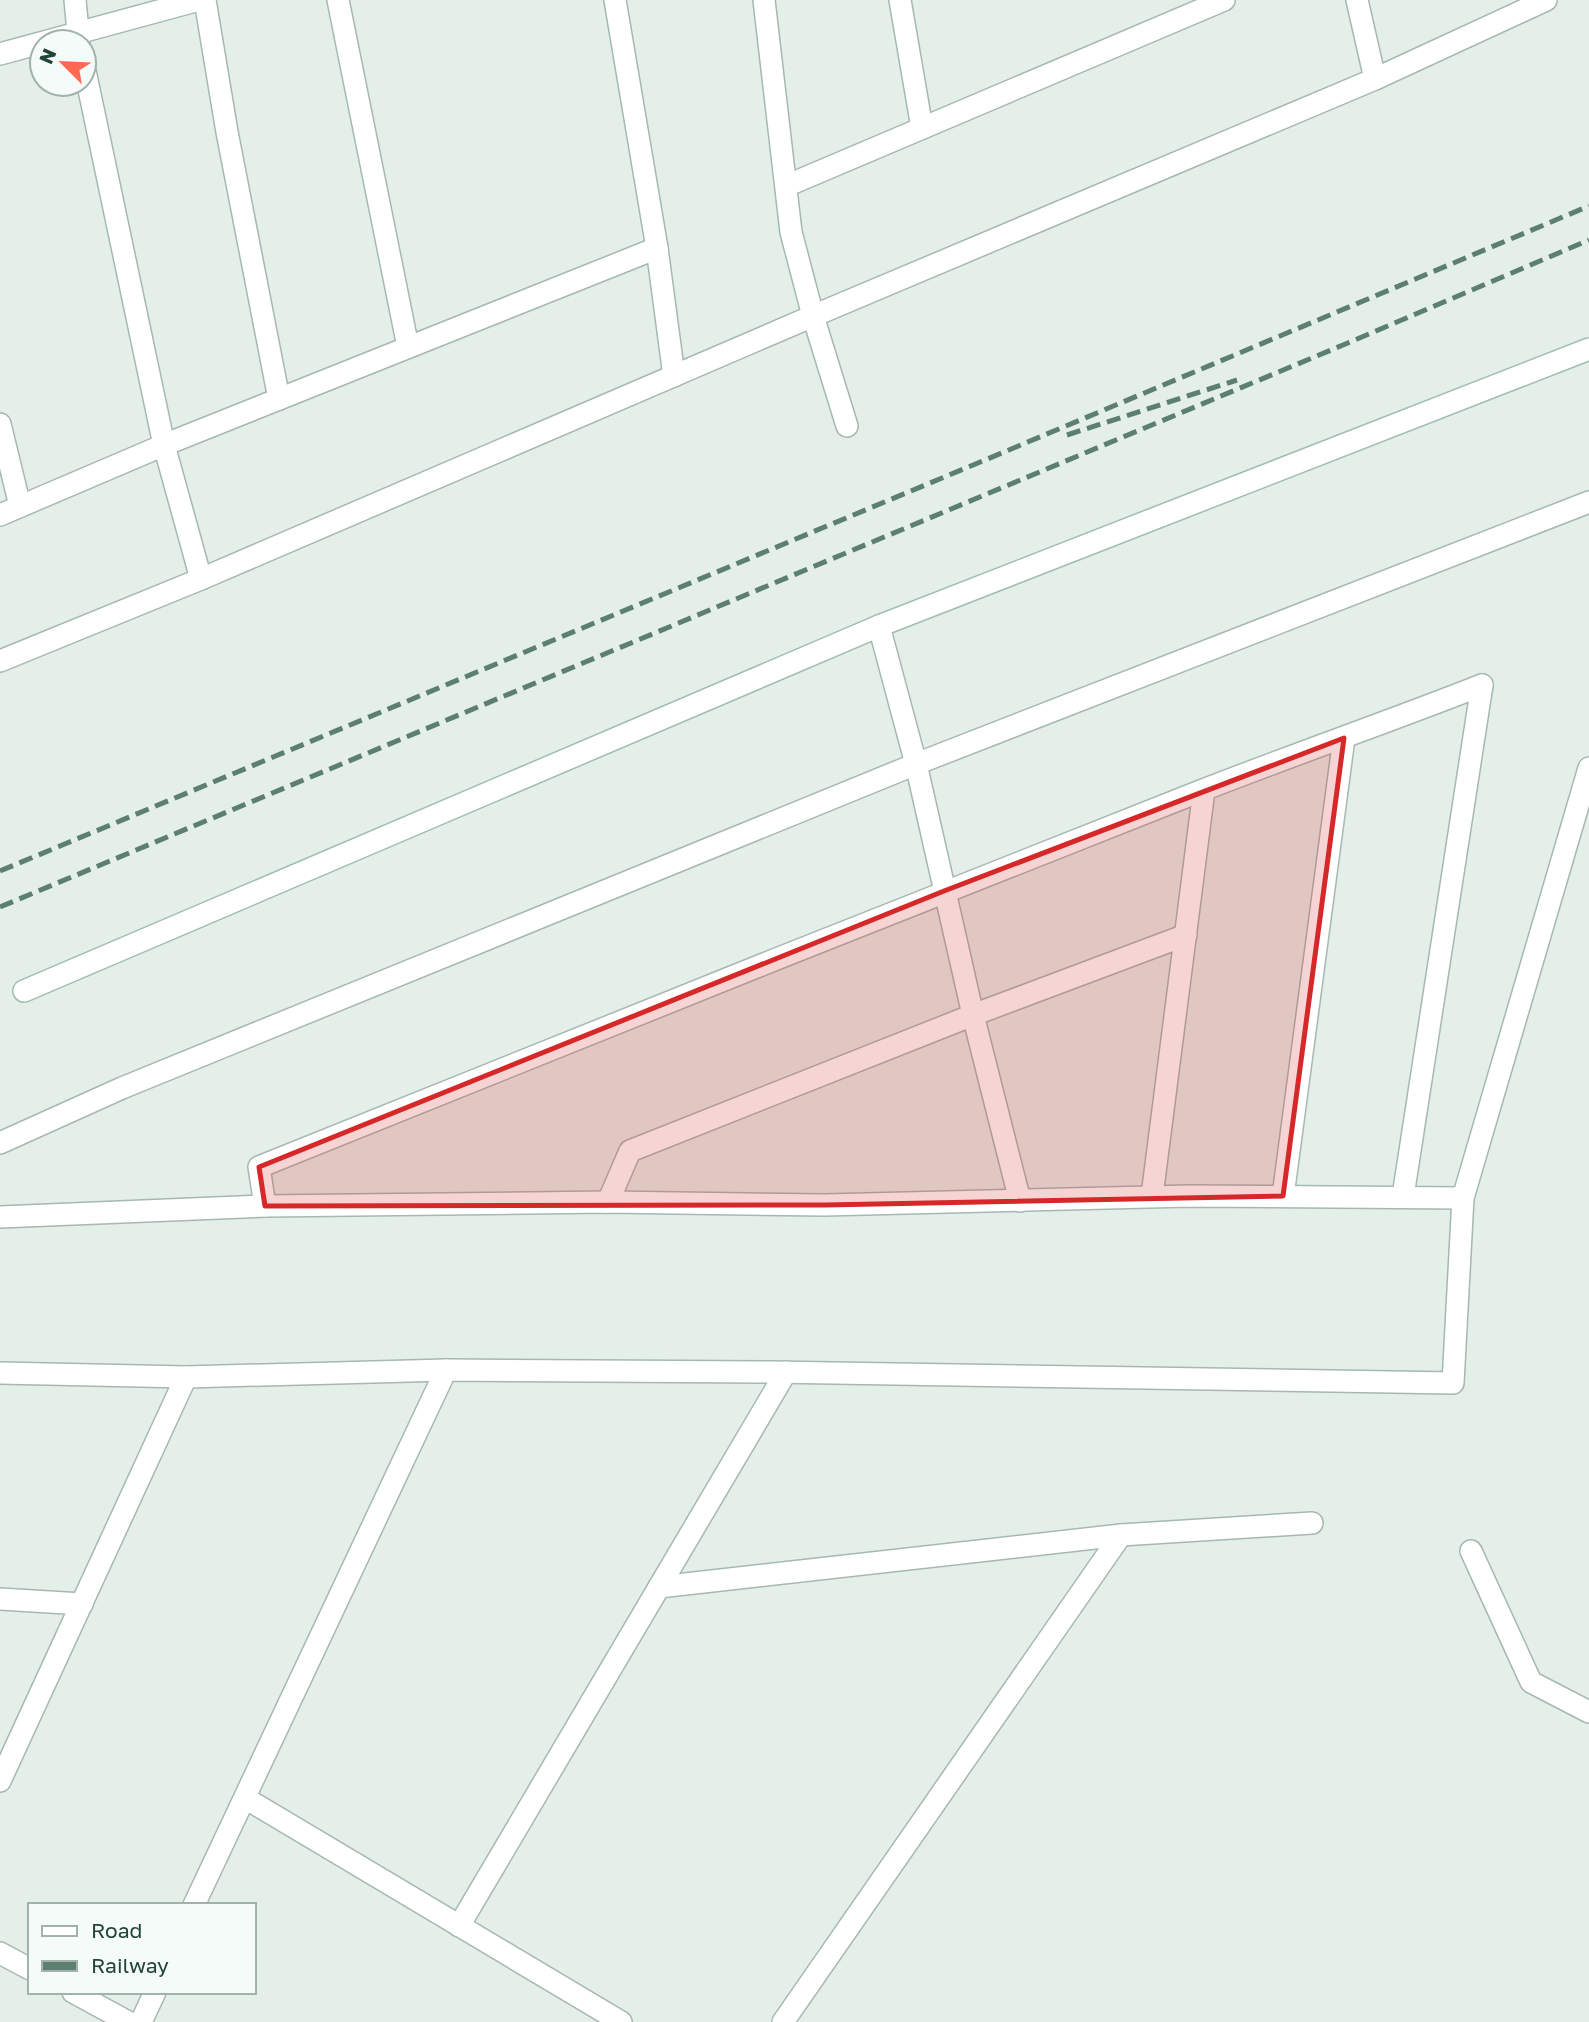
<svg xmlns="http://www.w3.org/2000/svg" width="1589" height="2022" font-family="'Golos Text',sans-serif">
	<rect width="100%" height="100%" fill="#e4efe9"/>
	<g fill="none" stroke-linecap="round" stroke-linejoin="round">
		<defs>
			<g id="street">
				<polyline points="75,0 79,42"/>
				<polyline points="205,0 227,132 279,399"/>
				<polyline points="338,0 408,347"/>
				<polyline points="615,0 657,248 674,376"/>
				<polyline points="764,0 791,232 813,316 847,426"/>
				<polyline points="900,0 922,128"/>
				<polyline points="1357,0 1375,79"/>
				<polyline points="0,54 199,0"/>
				<polyline points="84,66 164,445 201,579"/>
				<polyline points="786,186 1224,0"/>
				<polyline points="0,424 20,506"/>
				<polyline points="0,515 164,445 657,248"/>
				<polyline points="879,626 916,764 973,1015 1020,1201"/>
				<polyline points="0,661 201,579 813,316 1375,79 1546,0"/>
				<polyline points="0,1143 122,1088 916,764 1589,502"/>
				<polyline points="1152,1196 1204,790"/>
				<polyline points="1283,1196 1344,738"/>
				<polyline points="1403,1196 1482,685"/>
				<polyline points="608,1202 630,1151 973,1015 1186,935"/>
				<path d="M265,1206L259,1167C572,1041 884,915 1198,792C1292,755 1388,722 1482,685"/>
				<polyline points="0,1217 265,1206 608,1202 825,1205 1189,1196 1463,1198"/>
				<polyline points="0,1373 186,1377 446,1370 771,1372 1453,1383 1463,1198 1589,768"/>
				<polyline points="1471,1551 1531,1682 1589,1712"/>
				<polyline points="659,1587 1121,1535 1312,1523"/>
				<polyline points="0,1599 82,1604"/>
				<polyline points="0,1781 186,1377"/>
				<polyline points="245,1798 621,2022"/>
				<polyline points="194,1905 446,1370"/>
				<polyline points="459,1926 786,1372"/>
				<polyline points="0,1953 30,1969"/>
				<polyline points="73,1992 128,2022"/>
				<polyline points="141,2022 155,1992"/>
				<polyline points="783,2022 1121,1535"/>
			</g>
			<polyline id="secondary" points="24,991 879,626 1589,349"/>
		</defs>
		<!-- street casing -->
		<use href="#street" stroke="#a6b8b0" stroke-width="24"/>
		<!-- secondary casing -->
		<use href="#secondary" stroke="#a1bcb0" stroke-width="24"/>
		<!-- street -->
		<use href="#street" stroke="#fff" stroke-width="21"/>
		<!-- secondary -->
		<use href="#secondary" stroke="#fff" stroke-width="21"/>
		<!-- rail -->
		<g stroke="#5c7f71" stroke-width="5" stroke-dasharray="14 7" stroke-linecap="butt">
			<polyline points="1067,435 1237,380"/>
			<polyline points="0,871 966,468 1589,206"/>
			<polyline points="0,907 1343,345 1589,240"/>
		</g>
	</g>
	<!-- marked area -->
	<path fill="#d62828" fill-opacity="0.2" stroke="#d62828" stroke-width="5" stroke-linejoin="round" d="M1344,738L1283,1196L825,1205L265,1206L259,1167L944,891Z"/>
	<!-- legend -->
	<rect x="28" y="1903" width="228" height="91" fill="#f5fbf8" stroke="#a0b2aa" stroke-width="2"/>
	<rect x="42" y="1926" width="35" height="10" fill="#ffffff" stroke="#a0b2aa" stroke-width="2"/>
	<text x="91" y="1938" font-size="21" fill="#214436">Road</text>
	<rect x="42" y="1961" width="35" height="10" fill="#5c7f71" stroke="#a0b2aa" stroke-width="2"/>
	<text x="91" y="1973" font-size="21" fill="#214436">Railway</text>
	<!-- north arrow -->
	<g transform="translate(63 63) rotate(294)"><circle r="33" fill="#f5fbf8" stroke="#a0b2aa" stroke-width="2"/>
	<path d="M0-5L12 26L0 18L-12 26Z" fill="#ff6852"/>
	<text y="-10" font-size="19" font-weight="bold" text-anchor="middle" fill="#214436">N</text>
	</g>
</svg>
